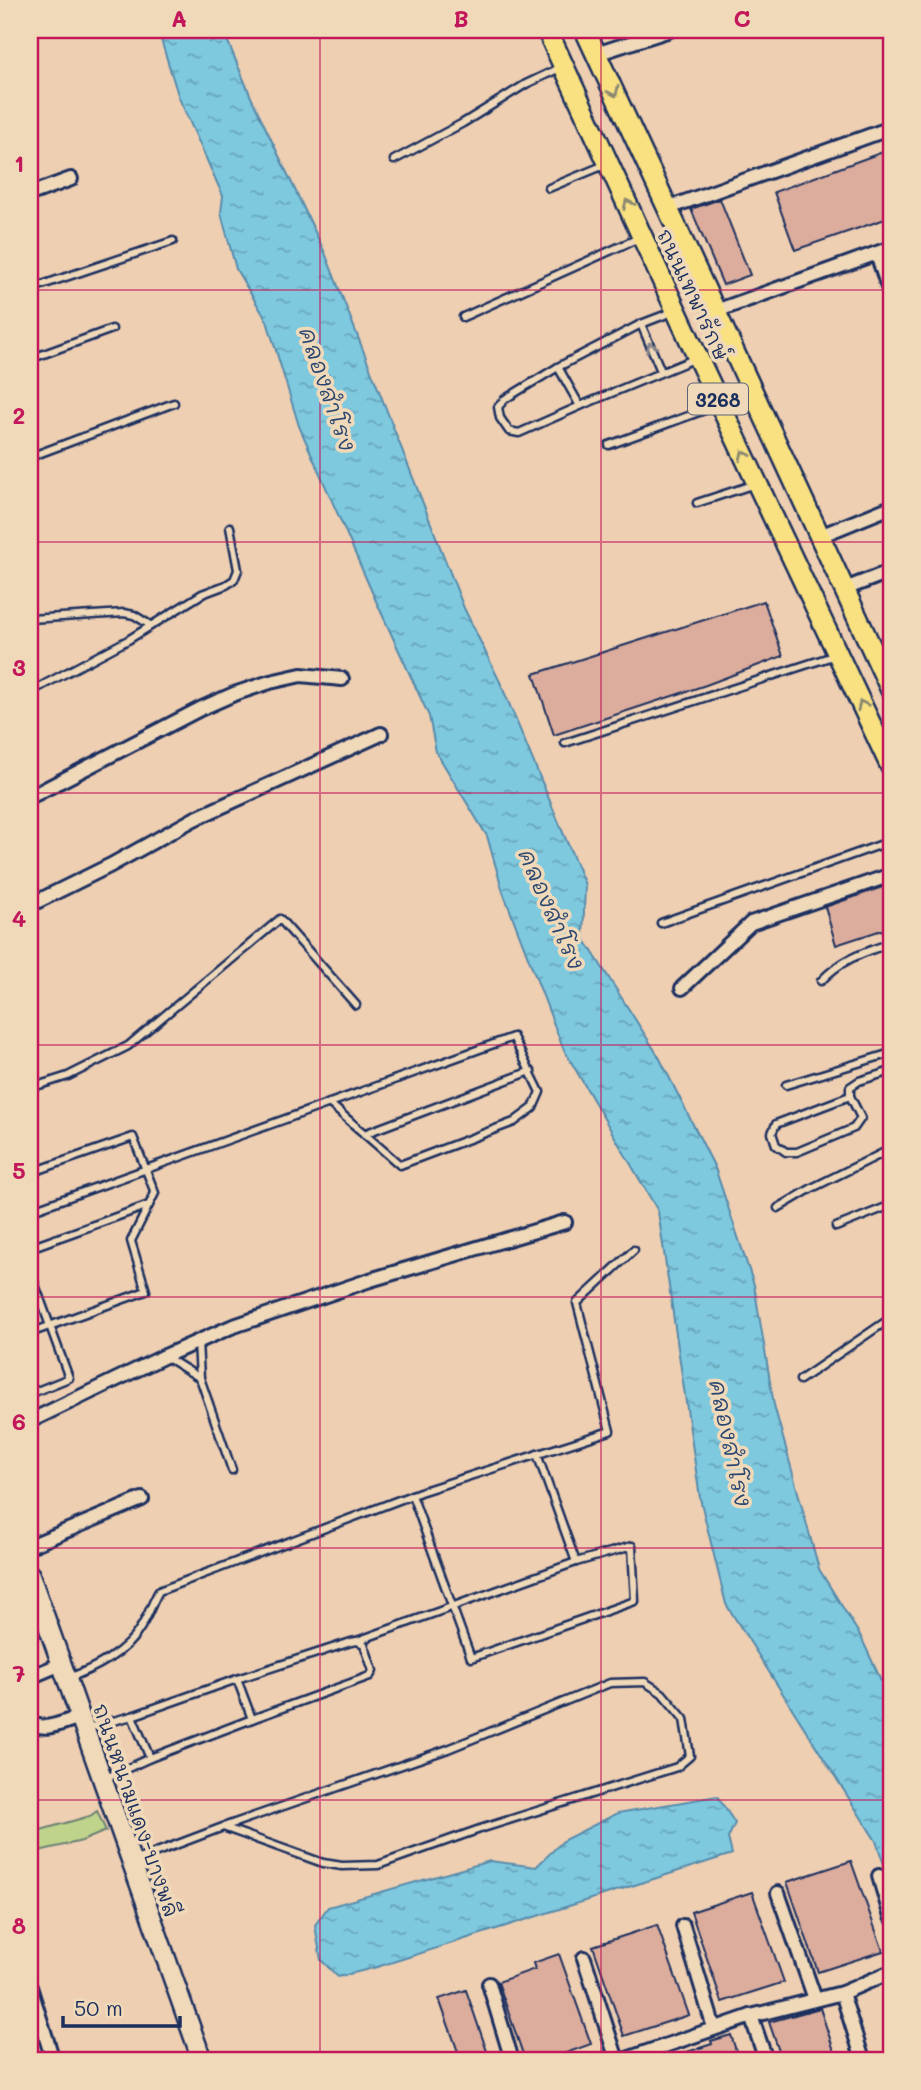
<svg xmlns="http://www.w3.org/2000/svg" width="921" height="2090" font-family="Mali,'Playpen Sans Thai',sans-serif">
	<defs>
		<pattern id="water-ripples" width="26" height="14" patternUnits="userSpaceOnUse" patternTransform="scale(1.75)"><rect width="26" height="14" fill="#7fc9df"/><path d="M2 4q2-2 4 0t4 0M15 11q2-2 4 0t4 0" fill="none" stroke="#67a4b8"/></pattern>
	</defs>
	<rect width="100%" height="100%" fill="#efcfb2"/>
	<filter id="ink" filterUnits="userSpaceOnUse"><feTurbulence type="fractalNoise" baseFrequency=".0143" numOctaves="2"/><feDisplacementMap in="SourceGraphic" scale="14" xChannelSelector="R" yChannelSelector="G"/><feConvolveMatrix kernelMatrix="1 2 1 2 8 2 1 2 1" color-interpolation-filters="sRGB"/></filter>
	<g filter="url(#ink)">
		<!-- green -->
		<polygon fill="#bfd48a" stroke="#6d8274" stroke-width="2" points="97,1811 106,1831 82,1841 30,1853 30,1833 90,1816"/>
		<!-- water -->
		<g fill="url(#water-ripples)" stroke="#578bab" stroke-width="2">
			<polygon points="158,30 223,30 251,97 325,253 464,608 500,682 585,885 583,937 659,1057 715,1168 754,1285 774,1405 819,1569 861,1637 891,1702 891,1885 876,1841 726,1604 700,1498 658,1211 563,1048 503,892 487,836 436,752 429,716 376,601 299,426 267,321 236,269 221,213 223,196 179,98"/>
			<polygon points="717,1796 735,1823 728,1838 732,1854 377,1967 338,1977 321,1960 315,1925 328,1907 490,1861 536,1867 564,1840 618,1813"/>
		</g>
		<!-- building -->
		<g fill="#dcac9c" stroke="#1b2f5e" stroke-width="2">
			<polygon points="891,149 891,217 795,250 774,192"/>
			<polygon points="720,199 750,275 723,285 691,209"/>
			<polygon points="764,601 783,656 706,685 554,735 534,674"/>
			<polygon points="891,884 891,927 836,945 825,907"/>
			<polygon points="851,1861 883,1951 818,1972 787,1882"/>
			<polygon points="752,1892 784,1982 722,2002 691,1912"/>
			<polygon points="657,1925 689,2015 624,2036 593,1946"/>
			<polygon points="559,1954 591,2044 547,2060 525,2060 498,1982 535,1969 533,1963"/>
			<polygon points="466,1990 490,2060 461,2060 439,1999"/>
			<polygon points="820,2008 837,2060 782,2060 769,2022"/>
			<polygon points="731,2035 739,2060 669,2060 668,2058 712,2044 711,2041"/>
		</g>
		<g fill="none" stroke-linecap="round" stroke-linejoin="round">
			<defs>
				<g id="lane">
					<polyline points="394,160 463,123 526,84 562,67"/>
					<polyline points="549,188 607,164"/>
					<polyline points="30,289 173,241"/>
					<polyline points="675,311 641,324 558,367 580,406 694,359"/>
					<polyline points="463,317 641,237"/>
					<polyline points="641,324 661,371"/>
					<polyline points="30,359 112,329"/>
					<polyline points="558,367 505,399 498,407 500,418 509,431 519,433 580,406"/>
					<polyline points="609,445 718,405"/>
					<polyline points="30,457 174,403"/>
					<polyline points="697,503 755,484"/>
					<polyline points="30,619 124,613 134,615 150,625"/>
					<polyline points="30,692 128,640 202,594 226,585 234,580 238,570 230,527"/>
					<polyline points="565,743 836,655"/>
					<polyline points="661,923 891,841"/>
					<path d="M821,981C842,959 862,953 891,943"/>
					<polyline points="786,1085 891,1053"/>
					<polyline points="30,1088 68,1076 128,1046 280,919 356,1005"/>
					<polyline points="850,1096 776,1124 772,1133 776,1145 786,1152 797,1152 854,1128 861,1118 850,1096 850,1087 859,1081 891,1071"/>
					<polyline points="364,1134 531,1071"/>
					<polyline points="30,1173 133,1137 155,1193 131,1241 146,1291 30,1333"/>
					<polyline points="778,1208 812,1188 891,1149"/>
					<path d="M30,1211C191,1153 352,1095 513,1037L540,1092L533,1108L514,1122L400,1165L329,1103"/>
					<polyline points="836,1227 891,1205"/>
					<polyline points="30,1248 149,1205"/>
					<polyline points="30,1271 69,1378 32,1393 30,1388"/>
					<polyline points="198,1342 200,1378 232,1470"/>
					<polyline points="166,1357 200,1378"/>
					<polyline points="800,1380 891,1318"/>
					<polyline points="412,1495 471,1658 635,1601 632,1546 576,1562 537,1454"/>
					<polyline points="357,1641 576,1562"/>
					<path d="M68,1678C94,1669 127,1652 141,1627C148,1616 152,1603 159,1591L420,1492L610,1431L577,1303L634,1250"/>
					<polyline points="237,1679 351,1642 357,1641 364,1644 373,1671 370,1676 252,1719"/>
					<polyline points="132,1716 237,1679 252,1719 150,1758"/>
					<polyline points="87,1728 132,1716 150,1758 104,1779"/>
					<polyline points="133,1861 223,1827 323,1863 342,1866 378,1865 480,1829 677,1767 690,1756 684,1719 662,1693 645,1682 610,1683 448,1749 223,1827"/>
				</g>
				<g id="street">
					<polyline points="596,54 670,30"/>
					<polyline points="30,194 71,179"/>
					<polyline points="668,208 891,128"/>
					<polyline points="877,254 891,296"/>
					<polyline points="716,311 891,248"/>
					<polyline points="820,536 891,507"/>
					<polyline points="845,589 891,571"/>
					<polyline points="30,797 200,709 234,694 270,682 301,675 342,679"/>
					<polyline points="30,905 111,865 194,819 381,734"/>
					<polyline points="682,988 751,923 891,875"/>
					<polyline points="30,1421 165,1356 231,1327 370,1280 565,1222"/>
					<polyline points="30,1546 142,1499"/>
					<polyline points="30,1680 35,1675 61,1664"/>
					<path d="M30,1722C45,1733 63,1722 80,1717"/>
					<polyline points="879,1876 891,1917"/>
					<polyline points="778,1893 815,1999"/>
					<polyline points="683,1926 714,2028"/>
					<polyline points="584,1958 617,2060"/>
					<polyline points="489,1984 512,2060"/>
					<polyline points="30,1987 53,2060"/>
					<polyline points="842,1993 863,2060"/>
					<polyline points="751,2016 766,2060"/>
					<polyline points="624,2060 751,2016 842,1993 891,1972"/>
				</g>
				<polyline id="secondary" points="30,1575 202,2060"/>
				<g id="primary">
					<polyline points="547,30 698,358 891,767"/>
					<polyline points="585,30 891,690"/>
				</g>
			</defs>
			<!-- lane casing -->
			<use href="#lane" stroke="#1b2f5e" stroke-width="11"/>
			<!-- street casing -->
			<use href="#street" stroke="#1b2f5e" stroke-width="18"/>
			<!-- secondary casing -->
			<use href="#secondary" stroke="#1b2f5e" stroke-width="23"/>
			<!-- primary casing -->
			<use href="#primary" stroke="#1b2f5e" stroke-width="24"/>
			<!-- lane -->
			<use href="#lane" stroke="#f0d9b9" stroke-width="6"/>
			<!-- street -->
			<use href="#street" stroke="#f0d9b9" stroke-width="12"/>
			<!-- secondary -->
			<use href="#secondary" stroke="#f0d9b9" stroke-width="18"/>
			<!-- primary -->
			<use href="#primary" stroke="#f9e181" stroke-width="19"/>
		</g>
		<!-- one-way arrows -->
		<defs><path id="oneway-chevron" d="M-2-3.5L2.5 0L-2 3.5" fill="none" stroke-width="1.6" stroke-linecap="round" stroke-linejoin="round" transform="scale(1.75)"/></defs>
		<g stroke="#8a8870">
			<use href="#oneway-chevron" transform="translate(614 92) rotate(65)"/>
			<use href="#oneway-chevron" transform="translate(628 204) rotate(-115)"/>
			<use href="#oneway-chevron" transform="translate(744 455) rotate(-115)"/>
			<use href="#oneway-chevron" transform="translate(862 705) rotate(-115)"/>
		</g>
		<use stroke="#86848c" href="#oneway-chevron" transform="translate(651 347) rotate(-113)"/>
	</g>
	<!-- grid -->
	<path fill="none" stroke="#c2185b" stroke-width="2" stroke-opacity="0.55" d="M320,30V2060M601,30V2060M30,290H891M30,542H891M30,793H891M30,1045H891M30,1297H891M30,1548H891M30,1800H891"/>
	<g text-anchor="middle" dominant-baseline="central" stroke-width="7" stroke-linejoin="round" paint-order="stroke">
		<!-- shield labels -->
		<rect fill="#f0d9b9" stroke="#5b6279" stroke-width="2" x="688" y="383.5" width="60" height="31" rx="5"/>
		<g font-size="19" font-weight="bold" fill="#1b2f5e">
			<text x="718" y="399">3268</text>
		</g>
		<!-- street labels -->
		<g font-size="21" fill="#1b2f5e" stroke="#f0d9b9">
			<text transform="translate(694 294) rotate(65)">ถนนเทพารักษ์</text>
			<text transform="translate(137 1810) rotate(71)">ถนนหนามแดง-บางพลี</text>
		</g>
		<!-- water labels -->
		<g font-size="23" font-style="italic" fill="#2a4671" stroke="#f0d9b9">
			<text transform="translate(328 389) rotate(71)">คลองสำโรง</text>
			<text transform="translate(552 909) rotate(66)">คลองสำโรง</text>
			<text transform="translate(731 1443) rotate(78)">คลองสำโรง</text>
		</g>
	</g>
	<!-- margin -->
	<rect width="921" height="2090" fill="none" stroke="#f0d9b9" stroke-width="77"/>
	<!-- scale -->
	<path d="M63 2016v10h117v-10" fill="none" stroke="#1b2f5e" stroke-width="3.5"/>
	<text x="74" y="2016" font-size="21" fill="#1b2f5e" stroke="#f0d9b9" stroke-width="5" paint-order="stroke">50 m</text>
	<rect x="38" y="38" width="845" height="2014" fill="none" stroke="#c2185b" stroke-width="2.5"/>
	<g font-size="23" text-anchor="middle" font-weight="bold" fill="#c2185b">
		<text x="179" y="27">A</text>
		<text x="461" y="27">B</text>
		<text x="742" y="27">C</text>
		<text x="19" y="172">1</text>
		<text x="19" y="424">2</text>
		<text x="19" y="676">3</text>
		<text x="19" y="927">4</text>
		<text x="19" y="1179">5</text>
		<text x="19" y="1430">6</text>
		<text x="19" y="1682">7</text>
		<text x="19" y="1934">8</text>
	</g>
</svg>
